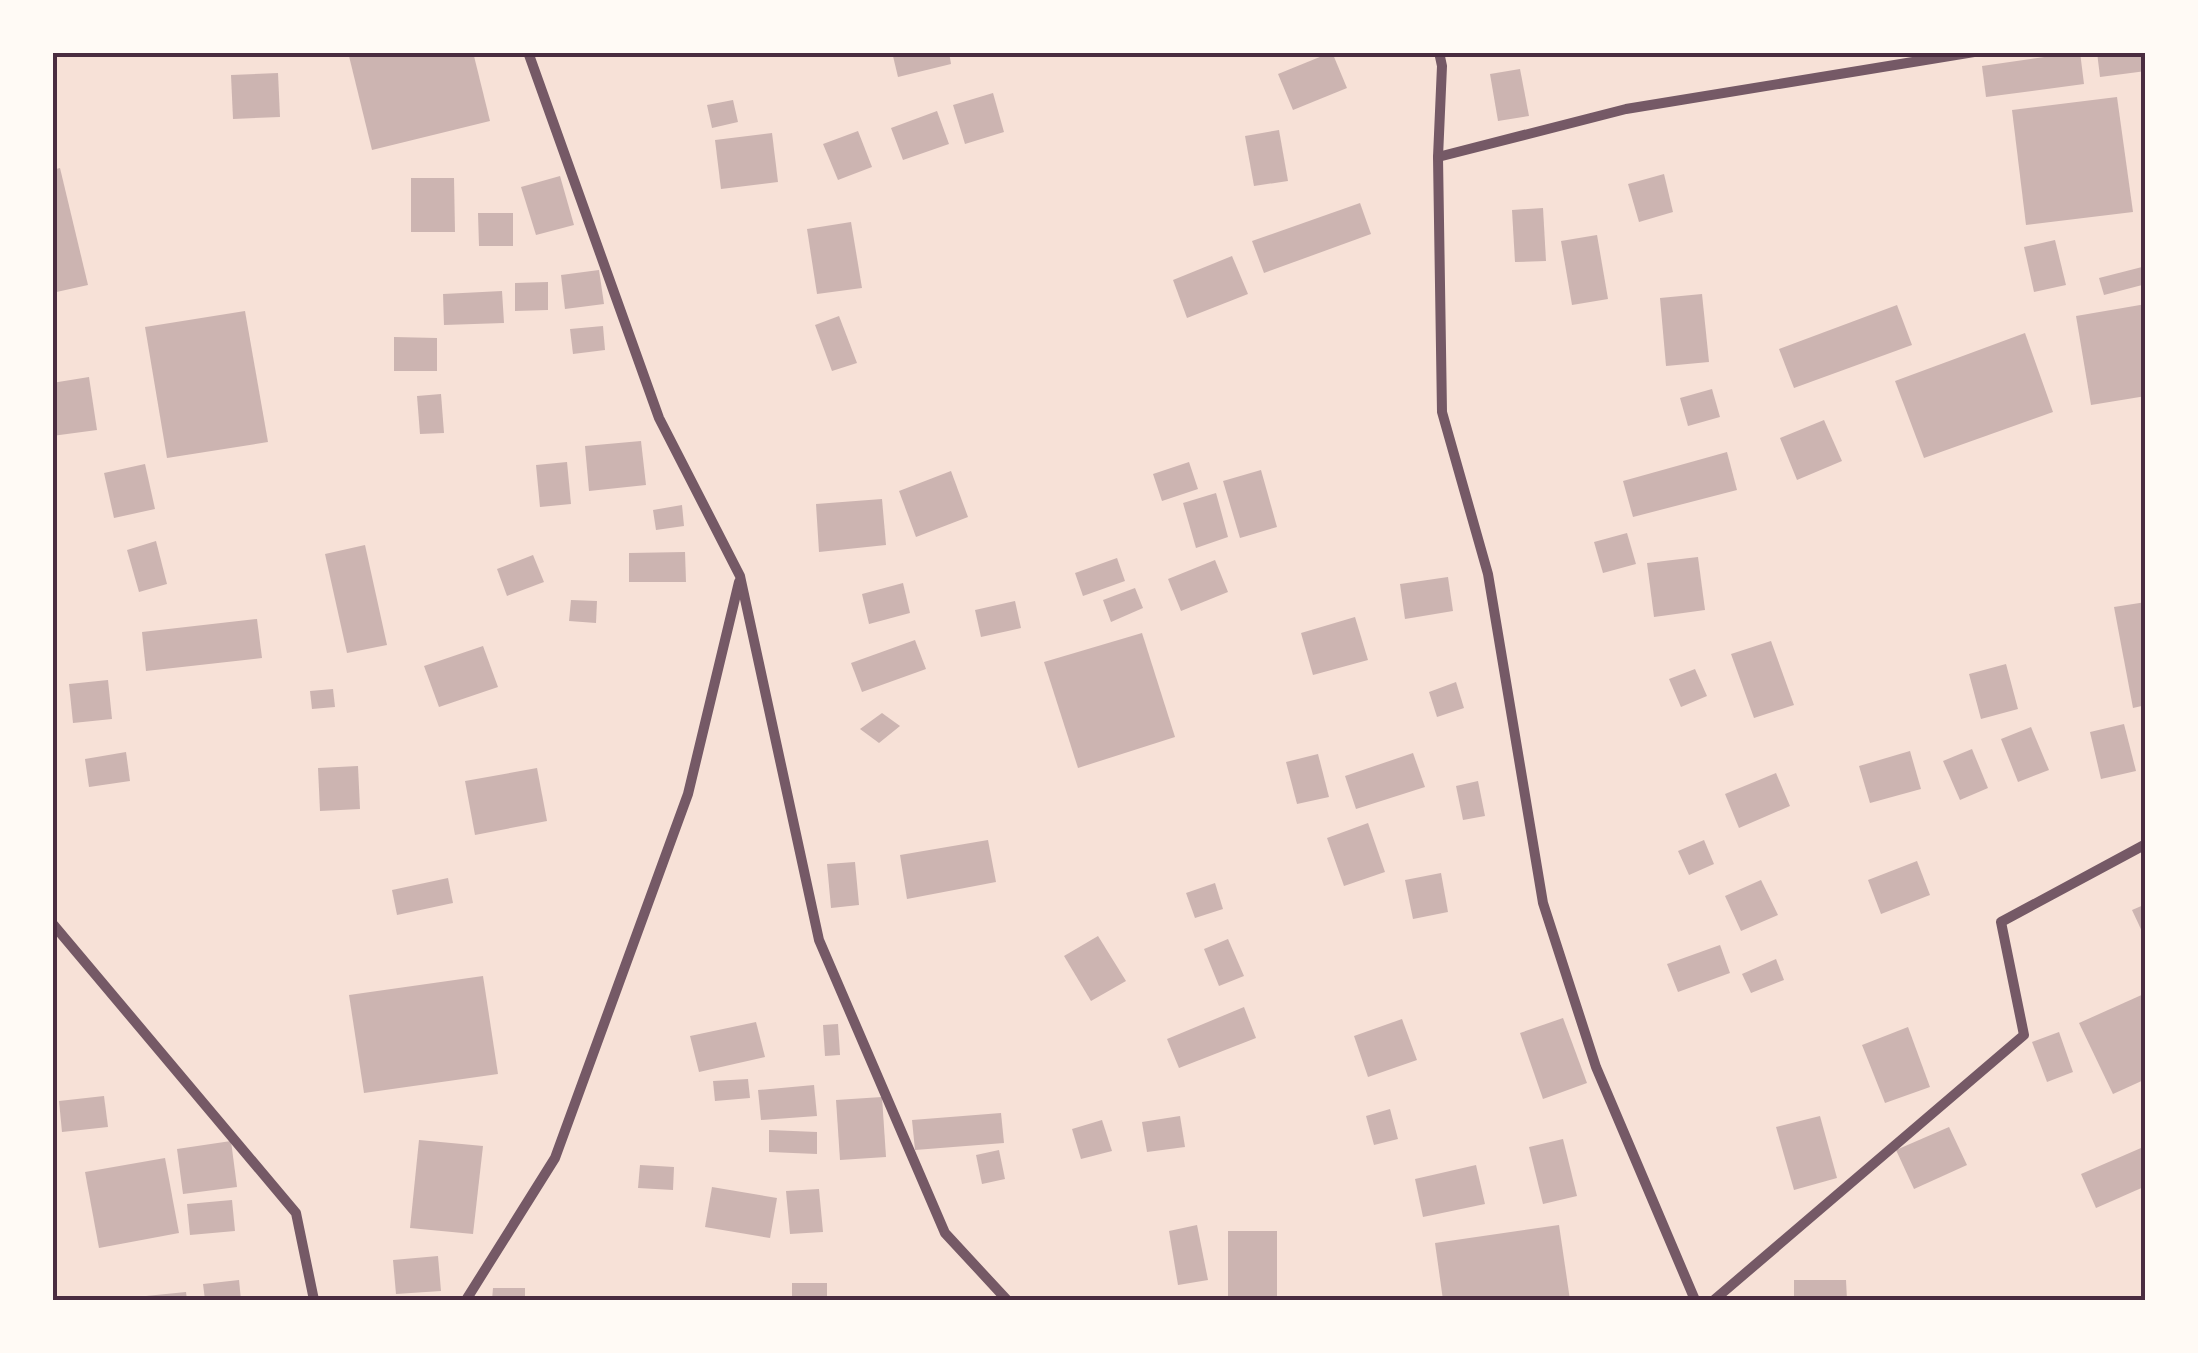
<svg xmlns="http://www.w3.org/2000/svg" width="2198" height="1353" font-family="Barlow,sans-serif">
	<rect width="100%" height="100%" fill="#f7e1d7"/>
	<!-- building -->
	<g fill="#ccb4b1">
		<polygon points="348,52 473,52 490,121 372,150"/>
		<polygon points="892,52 949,52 951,64 898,77"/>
		<polygon points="1332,52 1347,88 1293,110 1278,74"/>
		<polygon points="2080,52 2084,84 1986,97 1982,66"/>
		<polygon points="2097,52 2146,52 2146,71 2100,77"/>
		<polygon points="1520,69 1529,116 1498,121 1490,74"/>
		<polygon points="278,73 280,117 233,119 231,75"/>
		<polygon points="993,93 1004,132 965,144 953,105"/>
		<polygon points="2117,97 2133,212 2026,225 2012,110"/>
		<polygon points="733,100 738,122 712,128 707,105"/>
		<polygon points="937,111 949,144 903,160 891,128"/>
		<polygon points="1279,130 1288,181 1254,186 1245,136"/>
		<polygon points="858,131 872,167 838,180 823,144"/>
		<polygon points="772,133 778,182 721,189 715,140"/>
		<polygon points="60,168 88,285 52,293 52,170"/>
		<polygon points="1664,174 1673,212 1639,222 1628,184"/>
		<polygon points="560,176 574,225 536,235 521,187"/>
		<polygon points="411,178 454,178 455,232 411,232"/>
		<polygon points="1360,203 1371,234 1264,273 1252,241"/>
		<polygon points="1543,208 1546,261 1515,262 1512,210"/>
		<polygon points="478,213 513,213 513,246 479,246"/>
		<polygon points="851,222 862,288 817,294 807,229"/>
		<polygon points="1597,235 1608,299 1572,305 1561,241"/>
		<polygon points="2055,240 2066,285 2034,292 2024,247"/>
		<polygon points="1232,256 1248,294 1187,318 1173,280"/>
		<polygon points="2146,266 2146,284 2104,295 2099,278"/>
		<polygon points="599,270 604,304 565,309 561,275"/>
		<polygon points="548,282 548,310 515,311 515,283"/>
		<polygon points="502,291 504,323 444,325 443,294"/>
		<polygon points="1702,294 1709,362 1666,366 1660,298"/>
		<polygon points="2146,304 2146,396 2091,405 2076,316"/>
		<polygon points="1897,305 1912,345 1794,388 1779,349"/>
		<polygon points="245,311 268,442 167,458 145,327"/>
		<polygon points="839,316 857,363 832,371 815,325"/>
		<polygon points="603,326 605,350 573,354 570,329"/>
		<polygon points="2025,333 2053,412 1924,458 1895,381"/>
		<polygon points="394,337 437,338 437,371 394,371"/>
		<polygon points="89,377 97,430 52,436 52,383"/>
		<polygon points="1712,389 1720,417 1688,426 1680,398"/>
		<polygon points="441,394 444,433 420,434 417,396"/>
		<polygon points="1824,420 1842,461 1797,480 1780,438"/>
		<polygon points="641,441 646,485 589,491 585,446"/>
		<polygon points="1727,452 1737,490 1633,517 1623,481"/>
		<polygon points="567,462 571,504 540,507 536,465"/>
		<polygon points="1189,462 1198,489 1162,501 1153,474"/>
		<polygon points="145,464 155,509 114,518 104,473"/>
		<polygon points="1261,470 1277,527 1240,538 1223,481"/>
		<polygon points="951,471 968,517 916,537 899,491"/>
		<polygon points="1216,493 1228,537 1196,548 1183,503"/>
		<polygon points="882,499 886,545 819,552 816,504"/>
		<polygon points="682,505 684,526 656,530 653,510"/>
		<polygon points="1627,533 1636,564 1603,573 1594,542"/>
		<polygon points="156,541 167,584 139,592 127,550"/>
		<polygon points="365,545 387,645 347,653 325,554"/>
		<polygon points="685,552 686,582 629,582 629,553"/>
		<polygon points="533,555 544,582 507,596 497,569"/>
		<polygon points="1698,557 1705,610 1654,617 1647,563"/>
		<polygon points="1117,558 1125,581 1083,596 1075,573"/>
		<polygon points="1215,560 1228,592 1181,611 1168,579"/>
		<polygon points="1448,577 1453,611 1405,619 1400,584"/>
		<polygon points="903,583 910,613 869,624 862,594"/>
		<polygon points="1135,588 1143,608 1111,622 1103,600"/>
		<polygon points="571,600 597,601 596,623 569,621"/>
		<polygon points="1015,601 1021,628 981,637 975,610"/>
		<polygon points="2146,602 2146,705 2133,708 2114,607"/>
		<polygon points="1355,617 1368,660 1313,675 1301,633"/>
		<polygon points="257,619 262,658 146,671 142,632"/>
		<polygon points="1142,633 1175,737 1078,768 1044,662"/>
		<polygon points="915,640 926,669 862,692 851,663"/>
		<polygon points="1771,641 1794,705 1754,718 1731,654"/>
		<polygon points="483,646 498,687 439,707 424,666"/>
		<polygon points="2006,664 2018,709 1981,719 1969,674"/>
		<polygon points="1695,669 1707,696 1681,707 1669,679"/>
		<polygon points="108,680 112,719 73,723 69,684"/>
		<polygon points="1456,682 1464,708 1437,717 1429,692"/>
		<polygon points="333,689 335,707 312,709 310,691"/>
		<polygon points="882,713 900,726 879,743 860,729"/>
		<polygon points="2124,724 2136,771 2101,779 2090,732"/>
		<polygon points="2031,727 2049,770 2018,782 2001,739"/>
		<polygon points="1972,749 1988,788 1960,800 1943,761"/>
		<polygon points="1910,751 1921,789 1870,803 1859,766"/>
		<polygon points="126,752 130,781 89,787 85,759"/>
		<polygon points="1413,753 1425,787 1356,809 1345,776"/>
		<polygon points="1318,754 1329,797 1297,804 1286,762"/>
		<polygon points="358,766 360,809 320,811 318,768"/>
		<polygon points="537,768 547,821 475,835 465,781"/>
		<polygon points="1776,773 1790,806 1739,828 1725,794"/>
		<polygon points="1478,781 1485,816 1463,820 1456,786"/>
		<polygon points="1368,823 1385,872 1344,886 1327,838"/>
		<polygon points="988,840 996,882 907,899 900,855"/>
		<polygon points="1704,840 1714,864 1689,875 1678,851"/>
		<polygon points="1917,861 1930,895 1881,914 1868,880"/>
		<polygon points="855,862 859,905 831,908 827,864"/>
		<polygon points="1441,873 1448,912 1413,919 1405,880"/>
		<polygon points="448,878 453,903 397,915 392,890"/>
		<polygon points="1761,880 1778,915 1741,931 1725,896"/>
		<polygon points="1215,883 1223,909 1195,918 1186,893"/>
		<polygon points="2146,904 2146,940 2132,910"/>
		<polygon points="1098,936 1126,981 1091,1001 1064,956"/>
		<polygon points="1228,939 1244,976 1219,986 1204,949"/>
		<polygon points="1720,945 1730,973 1678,992 1667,964"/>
		<polygon points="1776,959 1784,980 1751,993 1742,974"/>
		<polygon points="483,976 498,1074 364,1093 349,995"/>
		<polygon points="2146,993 2146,1079 2113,1094 2079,1023"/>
		<polygon points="1244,1007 1256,1038 1179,1068 1167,1039"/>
		<polygon points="1563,1018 1587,1083 1543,1099 1520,1033"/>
		<polygon points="1402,1019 1417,1060 1368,1077 1354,1036"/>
		<polygon points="756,1022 765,1057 699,1072 690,1036"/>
		<polygon points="838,1024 840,1055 825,1056 823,1025"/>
		<polygon points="1908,1027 1930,1087 1885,1103 1862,1045"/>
		<polygon points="2059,1032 2073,1072 2047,1082 2032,1042"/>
		<polygon points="748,1079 750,1098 715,1101 713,1081"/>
		<polygon points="814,1085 817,1116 761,1120 758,1090"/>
		<polygon points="104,1096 108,1127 62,1132 59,1101"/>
		<polygon points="882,1097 886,1157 840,1160 836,1100"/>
		<polygon points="1390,1109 1398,1139 1374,1145 1366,1116"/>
		<polygon points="1001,1113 1004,1143 915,1150 912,1120"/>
		<polygon points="1180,1116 1185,1147 1147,1152 1142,1122"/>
		<polygon points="1820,1116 1837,1178 1794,1190 1776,1127"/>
		<polygon points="1102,1120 1112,1151 1081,1159 1072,1129"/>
		<polygon points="1949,1127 1967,1165 1914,1189 1896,1150"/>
		<polygon points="769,1130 817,1132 817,1154 769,1152"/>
		<polygon points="1563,1139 1577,1196 1543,1204 1529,1147"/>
		<polygon points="419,1140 483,1146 473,1234 410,1228"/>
		<polygon points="231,1141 237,1187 183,1194 177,1149"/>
		<polygon points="2141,1148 2146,1159 2146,1186 2096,1208 2081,1174"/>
		<polygon points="999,1150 1005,1179 982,1184 976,1155"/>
		<polygon points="165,1158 179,1233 99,1248 85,1172"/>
		<polygon points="640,1165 674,1167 673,1190 638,1188"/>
		<polygon points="1476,1165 1485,1204 1423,1217 1415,1179"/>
		<polygon points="712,1187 777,1198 770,1238 705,1227"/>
		<polygon points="819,1189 823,1232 790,1234 786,1191"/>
		<polygon points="232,1200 235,1231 190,1235 187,1204"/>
		<polygon points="1197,1225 1208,1280 1178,1285 1169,1231"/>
		<polygon points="1559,1225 1570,1300 1443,1300 1435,1243"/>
		<rect x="1228" y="1231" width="49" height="69"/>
		<polygon points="438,1256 441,1291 396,1294 393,1260"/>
		<polygon points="239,1280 241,1300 205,1300 203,1284"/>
		<polygon points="1794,1280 1846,1280 1847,1300 1794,1300"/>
		<rect x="792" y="1283" width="35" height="17"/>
		<polygon points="493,1288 525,1288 525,1300 492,1300"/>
		<polygon points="186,1292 187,1300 146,1300 146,1296"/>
	</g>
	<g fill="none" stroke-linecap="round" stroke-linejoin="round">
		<!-- minor -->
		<g stroke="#755966" stroke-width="10">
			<polyline points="528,52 659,418 740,576 819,940 945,1233 1007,1300"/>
			<polyline points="1439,52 1442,66 1438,157 1442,412 1488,574 1543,903 1596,1067 1695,1300"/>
			<polyline points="1438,157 1626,109 1974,52"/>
			<polyline points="52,923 296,1213 314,1300"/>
			<polyline points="466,1300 555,1158 688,794 739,582"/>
			<polyline points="1714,1300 2024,1035 2001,922 2146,844"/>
		</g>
	</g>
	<!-- border -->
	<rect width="2198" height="1353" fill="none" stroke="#fffaf5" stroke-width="110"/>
	<rect x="55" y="55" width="2088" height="1243" fill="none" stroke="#4a2c40" stroke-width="4"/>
</svg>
